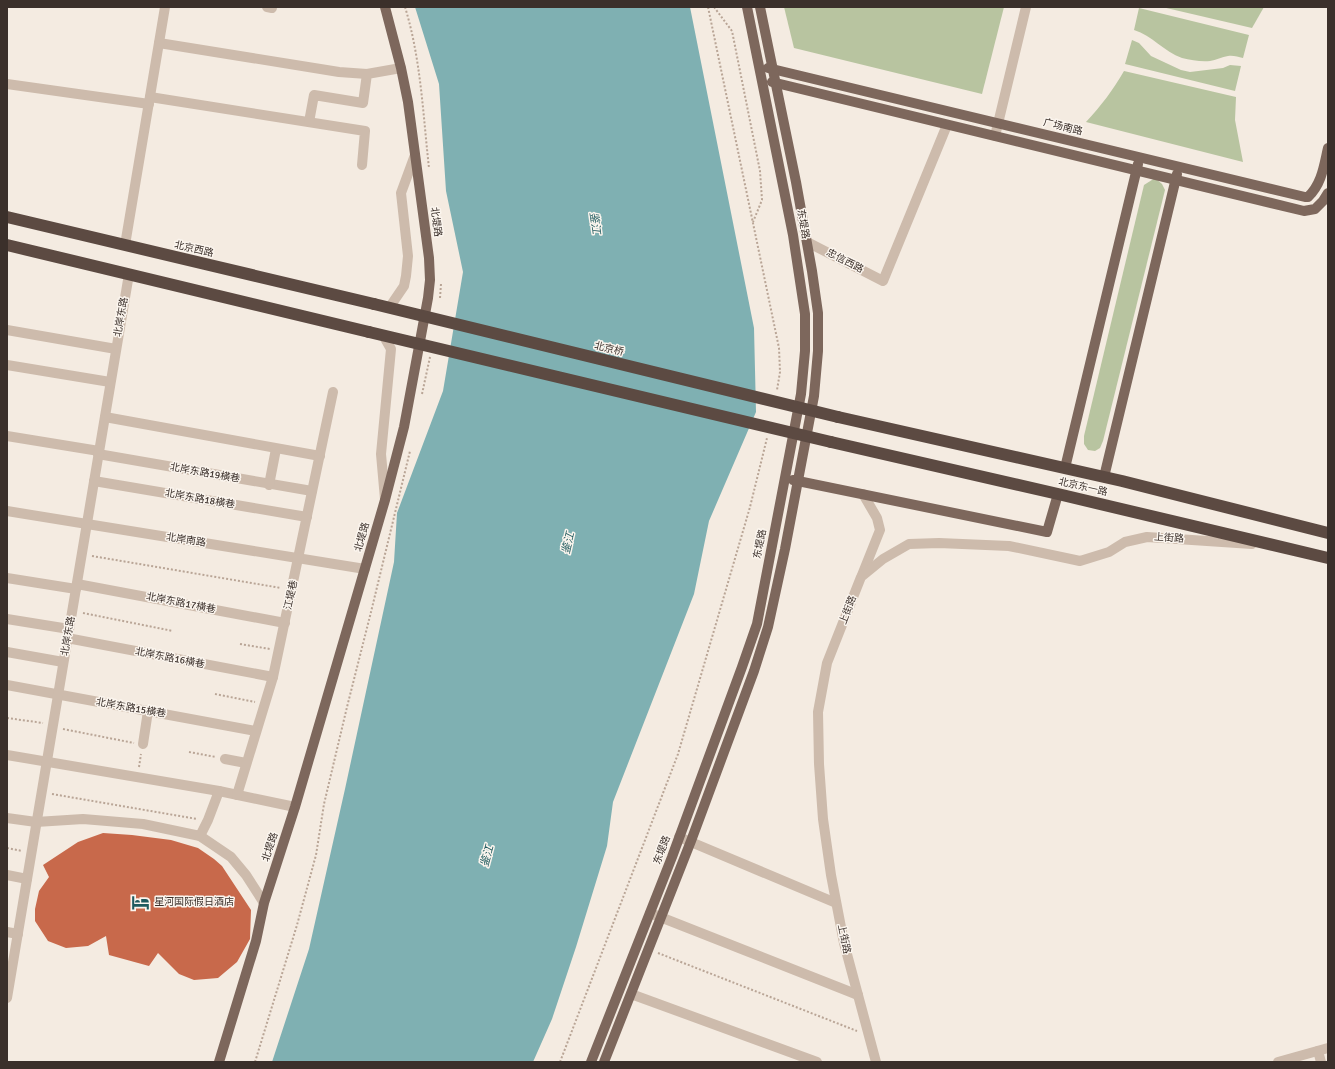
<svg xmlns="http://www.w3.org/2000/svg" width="1335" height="1069" font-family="Signika,'Noto Sans SC',sans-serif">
	<rect width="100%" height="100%" fill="#f4ebe1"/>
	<!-- green -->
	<g fill="#b8c4a0">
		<polygon points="784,7 1004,7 982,94 794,48"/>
		<polygon points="1162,7 1264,7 1252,28"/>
		<path d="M1139,8L1249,35L1243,58C1238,57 1233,55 1228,56C1222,57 1216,60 1210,61C1201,62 1191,60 1182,58C1164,52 1152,35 1134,30Z"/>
		<polygon points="1132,40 1139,43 1151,56 1181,70 1190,72 1223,68 1230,65 1241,66 1235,91 1125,64"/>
		<path d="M1124,71L1236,97L1235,120L1243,162L1086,122C1101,106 1113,90 1124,71Z"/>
		<polygon points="1155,178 1162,184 1165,190 1103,441 1100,448 1095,451 1088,450 1084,444 1084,436 1144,185"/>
	</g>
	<!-- water -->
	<polygon fill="#7fb0b2" points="415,7 690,7 754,328 756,412 709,521 694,594 613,802 607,846 576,947 552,1019 533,1062 272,1062 309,949 345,789 394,562 397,513 443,391 463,272 446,191 439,84"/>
	<!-- building -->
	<polygon fill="#c8694b" points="103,833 132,835 171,840 198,848 214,859 222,866 251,910 250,939 237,962 218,978 194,980 179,974 158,953 149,966 109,955 106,936 88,946 66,948 48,941 35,921 35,909 39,891 49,877 43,865 78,842"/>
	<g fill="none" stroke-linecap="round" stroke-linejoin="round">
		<!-- path -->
		<g stroke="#b9a596" stroke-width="2" stroke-dasharray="2 2" stroke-linecap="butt">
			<path d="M405,7C421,59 423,115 429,168"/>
			<polyline points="708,7 779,348 780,372 777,390"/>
			<polyline points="714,7 732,31 760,171 762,200 753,222"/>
			<polyline points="440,298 441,284"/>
			<polyline points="422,394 430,357"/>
			<polyline points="92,556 281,588"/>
			<polyline points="83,613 173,631"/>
			<polyline points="240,644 270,649"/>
			<polyline points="215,694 255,702"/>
			<polyline points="7,718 43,723"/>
			<polyline points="63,729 134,743"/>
			<polyline points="189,752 216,757"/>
			<polyline points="139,767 141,754"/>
			<polyline points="52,794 197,819"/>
			<polyline points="7,848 22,851"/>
			<polyline points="658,953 857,1031"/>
			<polyline points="255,1062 297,925 316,855 324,804 347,707 371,612 410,451"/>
			<polyline points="560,1062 678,754 750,507 767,438"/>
		</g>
		<!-- minor -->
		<g stroke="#cdbbac" stroke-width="10">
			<polyline points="267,7 272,8"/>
			<polyline points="159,43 339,72 367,74"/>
			<polyline points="7,84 149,104"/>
			<polyline points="150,97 365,131 362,165"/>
			<polyline points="309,122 314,95 363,103 367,74 401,68"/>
			<polyline points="995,136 1026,7"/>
			<polyline points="807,242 883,281 947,125"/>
			<polyline points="125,245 165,7"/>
			<polyline points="389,308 404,286 406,276 408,256 401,193 415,155"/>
			<polyline points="7,330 116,349"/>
			<polyline points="383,335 391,349 381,454 385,499"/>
			<polyline points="7,365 110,382"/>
			<polyline points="105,417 320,456"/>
			<polyline points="7,436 99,451"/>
			<polyline points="98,454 312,491"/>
			<polyline points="94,481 307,517"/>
			<polyline points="269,485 276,449"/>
			<polyline points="7,511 365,569"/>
			<polyline points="862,575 880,530 877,518 863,494"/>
			<polyline points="7,578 76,589"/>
			<polyline points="77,584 285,623"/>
			<polyline points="7,619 69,629"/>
			<polyline points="67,638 273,677"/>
			<polyline points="7,652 63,662"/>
			<polyline points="7,685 256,731"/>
			<polyline points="143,744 148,711"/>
			<polyline points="7,755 219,791 295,807"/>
			<polyline points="225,759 246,763"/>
			<polyline points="237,795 273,677 333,392"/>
			<polyline points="7,818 36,822 83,819 143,824 200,836 231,857 246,875 264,903"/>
			<polyline points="200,836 208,820 219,791"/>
			<polyline points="679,837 836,903"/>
			<polyline points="7,875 27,879"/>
			<polyline points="650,913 858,995"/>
			<polyline points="7,932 18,934"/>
			<polyline points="631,994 817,1062"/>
			<polyline points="7,998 129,274"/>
			<polyline points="1318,1051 1321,1062"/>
			<polyline points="876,1062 844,943 831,875 823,819 819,764 818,712 827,663 861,577 883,559 909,544 939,543 1009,546 1080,561 1109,552 1125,542 1147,537 1252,544"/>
			<polyline points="1278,1062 1328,1048"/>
		</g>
		<!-- major -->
		<g stroke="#7d675c" stroke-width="10">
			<path d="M768,68L1305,197H1308C1322,184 1324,165 1328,148"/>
			<polyline points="772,82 1304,211 1315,209 1323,201 1328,193"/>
			<polyline points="1065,468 1138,164"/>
			<polyline points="1104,477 1177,174"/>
			<polyline points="793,480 1047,532 1058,494"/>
			<polyline points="219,1062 256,941 264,903 295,807 385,500 404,427 428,298 430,280 429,258 408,102 401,68 385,7"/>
			<polyline points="591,1062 672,857 742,667 757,624 801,394 805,351 805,314 793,235 747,7"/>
			<polyline points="604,1062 691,841 754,671 768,627 785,549 814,396 818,351 818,313 812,271 796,182 760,7"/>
		</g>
		<!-- highway -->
		<g stroke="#5c4a42" stroke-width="12">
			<polyline points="7,217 374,304"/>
			<polyline points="7,245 369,332"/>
			<polyline points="838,417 1122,481 1328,533"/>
			<polyline points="831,442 1058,494 1328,558"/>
		</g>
		<!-- highway-bridge -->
		<g stroke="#5c4a42" stroke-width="12">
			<polyline points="374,304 838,417"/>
			<polyline points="369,332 831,442"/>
		</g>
	</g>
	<!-- icons -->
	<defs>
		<symbol id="hotel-bare" viewBox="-9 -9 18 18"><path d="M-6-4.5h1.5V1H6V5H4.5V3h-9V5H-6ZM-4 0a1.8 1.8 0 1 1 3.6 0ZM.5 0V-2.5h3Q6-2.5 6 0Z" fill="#1f5a5e" stroke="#fbf5ee" stroke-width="2.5" paint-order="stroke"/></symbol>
	</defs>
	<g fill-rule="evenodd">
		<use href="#hotel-bare" x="128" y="890" width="25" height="25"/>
	</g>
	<g text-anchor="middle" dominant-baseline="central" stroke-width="3" stroke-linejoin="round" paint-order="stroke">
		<!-- street labels -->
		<g font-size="10" fill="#3b302b" stroke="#fbf5ee">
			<text transform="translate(1063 127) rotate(14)">广场南路</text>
			<text transform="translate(436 222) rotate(82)">北堤路</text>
			<text transform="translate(803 224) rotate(80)">东堤路</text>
			<text transform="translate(194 249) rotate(13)">北京西路</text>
			<text transform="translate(845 261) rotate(27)">忠信西路</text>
			<text transform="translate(121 317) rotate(-80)">北岸东路</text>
			<text transform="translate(609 349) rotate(14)">北京桥</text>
			<text transform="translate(205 473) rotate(10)">北岸东路19横巷</text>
			<text transform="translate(1083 487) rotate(13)">北京东一路</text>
			<text transform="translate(200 499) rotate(10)">北岸东路18横巷</text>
			<text transform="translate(362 537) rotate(-74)">北堤路</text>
			<text transform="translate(1169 538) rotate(4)">上街路</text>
			<text transform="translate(186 540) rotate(9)">北岸南路</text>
			<text transform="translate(760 544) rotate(-79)">东堤路</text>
			<text transform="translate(291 595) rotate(-78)">江堤巷</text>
			<text transform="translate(181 603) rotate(11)">北岸东路17横巷</text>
			<text transform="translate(848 610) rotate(-69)">上街路</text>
			<text transform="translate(68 636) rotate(-80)">北岸东路</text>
			<text transform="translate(170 658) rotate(11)">北岸东路16横巷</text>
			<text transform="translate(131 708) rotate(10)">北岸东路15横巷</text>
			<text transform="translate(270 847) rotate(-72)">北堤路</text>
			<text transform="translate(662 850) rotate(-69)">东堤路</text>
			<text transform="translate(844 939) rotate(78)">上街路</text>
		</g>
		<!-- poi labels -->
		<g font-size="10" fill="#3b302b" stroke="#fbf5ee" text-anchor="start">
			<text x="154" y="902">星河国际假日酒店</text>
		</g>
		<!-- water labels -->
		<g font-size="11" font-style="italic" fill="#1f5a5e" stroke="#fbf5ee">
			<text transform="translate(595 223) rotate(82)">鉴江</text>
			<text transform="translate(568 543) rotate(-77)">鉴江</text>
			<text transform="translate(487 856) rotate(-75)">鉴江</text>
		</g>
	</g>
	<!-- border -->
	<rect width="1335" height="1069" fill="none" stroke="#3b302b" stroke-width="16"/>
</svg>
